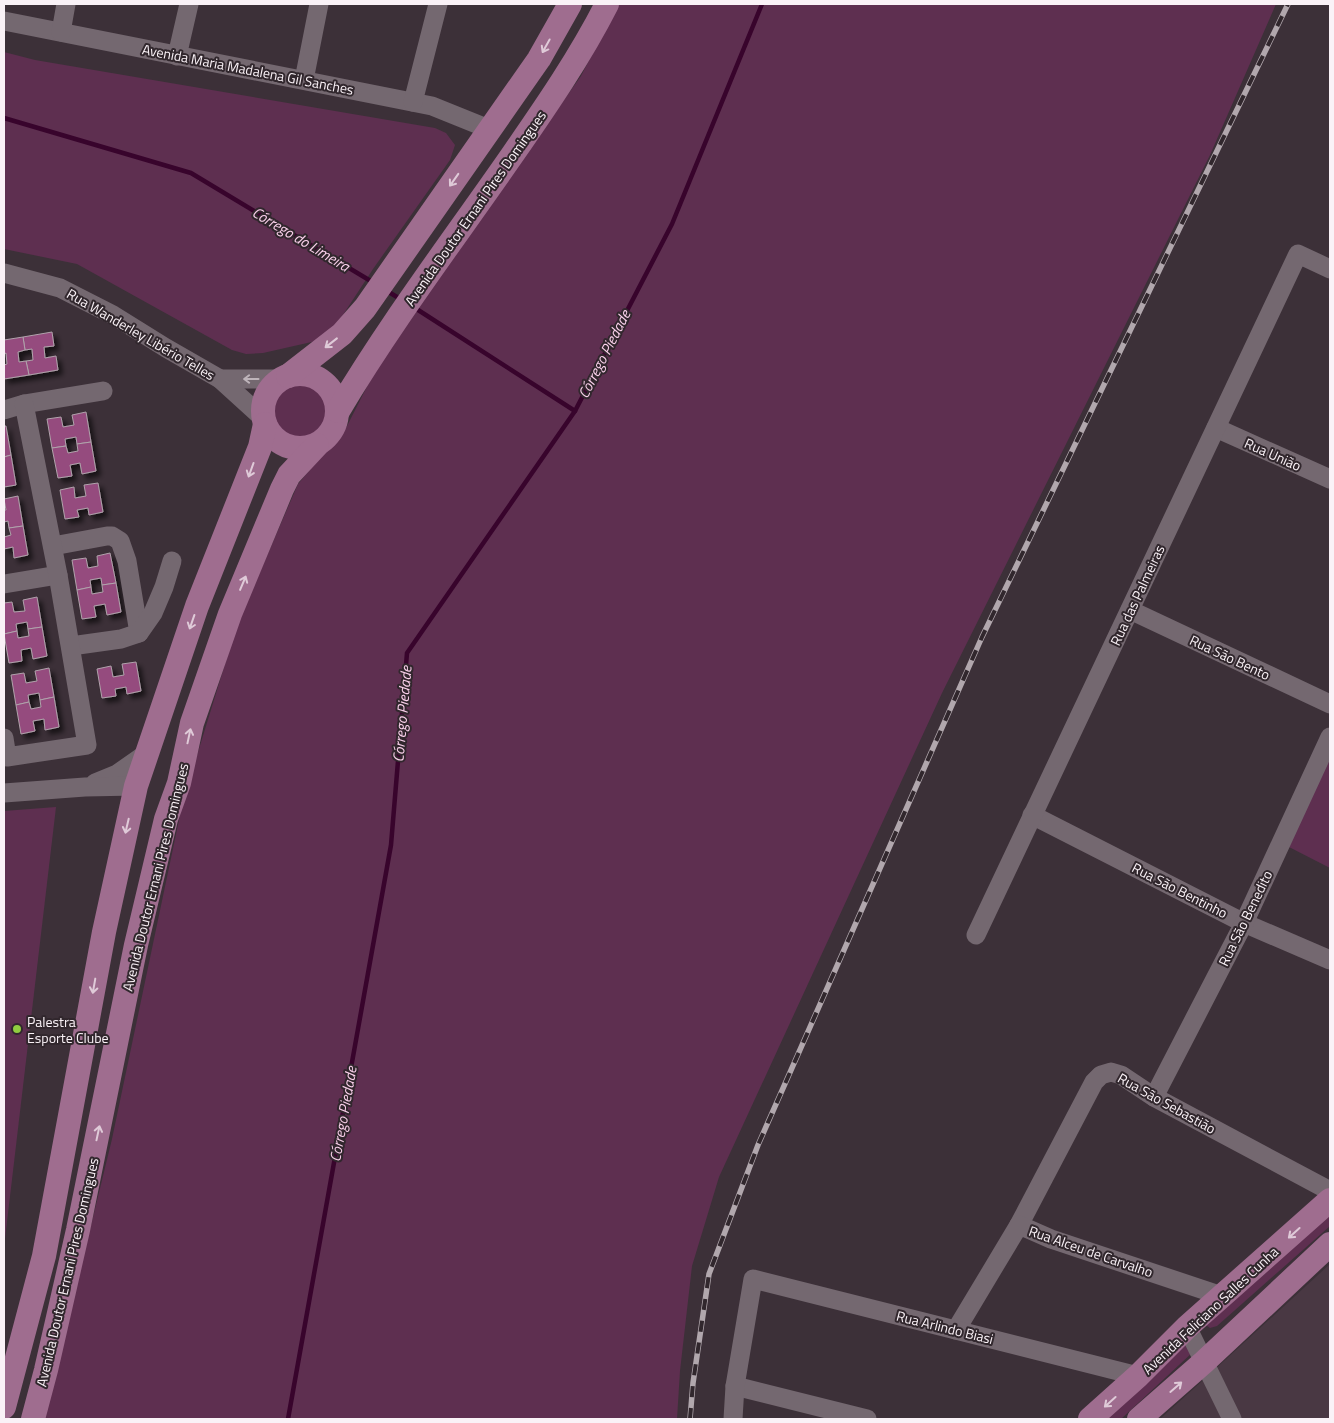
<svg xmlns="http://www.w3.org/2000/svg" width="1334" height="1423" font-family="'Titillium Web',sans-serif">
	<defs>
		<filter id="shadow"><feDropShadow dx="4.5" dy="4.5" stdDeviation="2.5" flood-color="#0009"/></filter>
	</defs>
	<rect width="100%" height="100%" fill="#3c3038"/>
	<!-- built -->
	<polygon fill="#493843" points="1330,1264 1330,1419 1160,1419 1200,1383"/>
	<!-- green -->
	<g fill="#5e2f50">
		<polygon points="618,4 1276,4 1210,155 942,693 719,1177 692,1266 680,1371 677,1419 44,1419 112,1139 183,801 237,625 298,484 347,426 386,349 581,76"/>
		<polygon points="4,52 35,60 435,128 446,133 455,145 450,160 373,269 337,324 316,341 263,353 246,354 232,350 77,264 4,249"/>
		<circle cx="301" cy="411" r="33"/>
		<polygon points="1330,754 1330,868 1289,847"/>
		<polygon points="56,807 4,1247 4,811"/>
		<polygon points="1330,1208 1330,1226 1217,1326 1210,1328 1206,1325"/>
		<polygon points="1187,1344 1194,1351 1121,1419 1104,1419"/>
	</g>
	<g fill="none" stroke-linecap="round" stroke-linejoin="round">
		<!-- stream -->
		<g stroke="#38042c" stroke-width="4.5">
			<polyline points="4,118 191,173 374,283"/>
			<polyline points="387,291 402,300"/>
			<polyline points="415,308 575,411"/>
			<polyline points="288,1419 391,845 407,653 575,411 672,224 762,4"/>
		</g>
	</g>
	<!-- building -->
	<g fill="#954c7e" stroke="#b0a2ab" filter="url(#shadow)">
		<polygon points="52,332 54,346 44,347 45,358 56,356 58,370 29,375 26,361 33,360 32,349 25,350 23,337"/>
		<polygon points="23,337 25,350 18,352 19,362 26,361 29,375 4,379 4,365 7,364 6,353 4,354 4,340"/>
		<polygon points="86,412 91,442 77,444 76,437 65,439 66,446 52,448 47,419 61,417 63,427 74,425 72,415"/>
		<polygon points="4,426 6,426 11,455 4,457"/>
		<polygon points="91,442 96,471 82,474 80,463 70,465 72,476 58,478 52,448 66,446 68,453 78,451 77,444"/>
		<polygon points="11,455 16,485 4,487 4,457"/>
		<polygon points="98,483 103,512 89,515 88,508 77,510 79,517 65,519 60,490 74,487 75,498 86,496 84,485"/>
		<polygon points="18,496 23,526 9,528 8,521 4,522 4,510 6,510 4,499"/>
		<polygon points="23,526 28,555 14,558 13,547 4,549 4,537 11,535 9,528"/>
		<polygon points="110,553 116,583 102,585 101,578 90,580 91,587 77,590 72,560 86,558 88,568 98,566 97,556"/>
		<polygon points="116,583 121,612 107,615 105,604 94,606 96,617 82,619 77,590 91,587 92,594 103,592 102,585"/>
		<polygon points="37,597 42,627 28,629 27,622 16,624 17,631 4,634 4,603 12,602 14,612 25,611 23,600"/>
		<polygon points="42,627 47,656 33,659 31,648 21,650 22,661 9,663 4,634 17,631 18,638 29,636 28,629"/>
		<polygon points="136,662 141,691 127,694 126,687 115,689 116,696 102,698 97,669 111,666 113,677 124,675 122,664"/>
		<polygon points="49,668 54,697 40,700 39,693 28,695 29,702 16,705 11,675 24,673 26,683 37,681 35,671"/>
		<polygon points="54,697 59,727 45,730 44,719 33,721 35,731 21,734 16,705 29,702 31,709 41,707 40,700"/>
	</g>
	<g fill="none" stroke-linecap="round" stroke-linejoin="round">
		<!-- minor -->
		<g stroke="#746870" stroke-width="19">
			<polyline points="4,21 432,106 489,129"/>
			<polyline points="61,32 66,4"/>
			<polyline points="177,56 189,4"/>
			<polyline points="304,80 319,4"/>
			<polyline points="413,102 438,4"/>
			<polyline points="4,273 60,288 113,315 166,348 220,379 263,418"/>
			<polyline points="220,379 281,379"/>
			<polyline points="4,410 24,404 103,391"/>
			<polyline points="1216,428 1330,479"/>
			<polyline points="53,546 107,536 112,536 120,541 127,561 139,633"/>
			<polyline points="4,584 58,575"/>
			<polyline points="1130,610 1330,704"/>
			<polyline points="71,646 121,639 139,633 153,613 164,587 172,561"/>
			<polyline points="4,738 7,757 87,745 58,575 24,404"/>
			<polyline points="95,783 117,774 147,753"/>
			<polyline points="4,793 85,787 136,786"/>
			<polyline points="1032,815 1244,923 1330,960"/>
			<polyline points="976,935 1298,254 1330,269"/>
			<polyline points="1154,1097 1244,923 1330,737"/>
			<polyline points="1019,1225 1094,1082 1101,1075 1111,1072 1121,1075 1154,1097 1330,1191"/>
			<polyline points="1187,1327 1232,1419"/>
			<polyline points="956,1330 1019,1225 1051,1239 1222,1296"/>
			<polyline points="735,1386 867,1419"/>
			<polyline points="733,1419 735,1386 753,1279 1138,1376"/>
		</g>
		<!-- major -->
		<g stroke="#9f6d8f" stroke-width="24">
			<circle cx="300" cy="411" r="37"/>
			<polyline points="288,376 342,334 365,308 539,59 570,4"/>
			<path d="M338,411C391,322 454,239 513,154C547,105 580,57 607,4"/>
			<polyline points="4,1407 44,1256 104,932 136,786 197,606 260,447 265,424"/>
			<polyline points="33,1419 46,1370 78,1230 136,945 166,819 179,783 192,723 230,614 282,489 289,475 317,445"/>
			<polyline points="1090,1419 1138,1376 1187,1327 1330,1200"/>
			<polyline points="1139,1419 1204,1362 1330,1244"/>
		</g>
		<defs>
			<polyline id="rail" points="690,1419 693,1383 709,1274 758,1145 982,637 1288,4"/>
		</defs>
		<!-- rail casing -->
		<use href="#rail" stroke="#b1a7ad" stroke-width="5.5"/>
		<!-- rail -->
		<use href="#rail" stroke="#31272d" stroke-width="4" stroke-dasharray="11" stroke-linecap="butt"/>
	</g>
	<!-- one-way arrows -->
	<defs><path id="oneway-shaft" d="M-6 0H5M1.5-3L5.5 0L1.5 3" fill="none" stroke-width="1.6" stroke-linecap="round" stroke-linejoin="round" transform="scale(1.25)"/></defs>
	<g stroke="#dfcad8">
		<use href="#oneway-shaft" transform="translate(546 46) rotate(119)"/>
		<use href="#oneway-shaft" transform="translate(454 180) rotate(125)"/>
		<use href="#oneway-shaft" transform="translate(331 343) rotate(142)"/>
		<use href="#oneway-shaft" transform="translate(251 470) rotate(110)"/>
		<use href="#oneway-shaft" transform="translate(243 583) rotate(-67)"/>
		<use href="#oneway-shaft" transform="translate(192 622) rotate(109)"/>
		<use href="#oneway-shaft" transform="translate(189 736) rotate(-78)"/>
		<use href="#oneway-shaft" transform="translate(127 826) rotate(103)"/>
		<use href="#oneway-shaft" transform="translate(94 986) rotate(100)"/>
		<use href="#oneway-shaft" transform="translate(98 1133) rotate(-78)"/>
		<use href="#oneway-shaft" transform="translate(1294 1233) rotate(138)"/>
		<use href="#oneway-shaft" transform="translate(1176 1387) rotate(-41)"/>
		<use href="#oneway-shaft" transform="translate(1110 1402) rotate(138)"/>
	</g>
	<use stroke="#beb4ba" href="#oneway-shaft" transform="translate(251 379) rotate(-180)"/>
	<!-- markers -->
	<circle fill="#90cd40" stroke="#31272d" stroke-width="2" cx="17" cy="1029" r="5"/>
	<g text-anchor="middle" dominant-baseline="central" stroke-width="4" stroke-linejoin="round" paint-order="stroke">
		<!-- street labels -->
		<g font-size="14" fill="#faf2f7" stroke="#31272d">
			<text transform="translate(248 69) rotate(11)">Avenida Maria Madalena Gil Sanches</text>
			<text transform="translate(475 208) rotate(-55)">Avenida Doutor Ernani Pires Domingues</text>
			<text transform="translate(141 334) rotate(30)">Rua Wanderley Libério Telles</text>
			<text transform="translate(1273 454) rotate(24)">Rua União</text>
			<text transform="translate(1137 595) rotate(-65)">Rua das Palmeiras</text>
			<text transform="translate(1230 657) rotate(25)">Rua São Bento</text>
			<text transform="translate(155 877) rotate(-76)">Avenida Doutor Ernani Pires Domingues</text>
			<text transform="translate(1180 890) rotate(27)">Rua São Bentinho</text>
			<text transform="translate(1245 918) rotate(-64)">Rua São Benedito</text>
			<text transform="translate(1167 1103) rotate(29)">Rua São Sebastião</text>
			<text transform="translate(1091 1251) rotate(19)">Rua Alceu de Carvalho</text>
			<text transform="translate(67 1272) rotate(-77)">Avenida Doutor Ernani Pires Domingues</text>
			<text transform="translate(1210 1310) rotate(-43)">Avenida Feliciano Salles Cunha</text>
			<text transform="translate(945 1327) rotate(14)">Rua Arlindo Biasi</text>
		</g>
		<!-- poi labels -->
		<g font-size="14" fill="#faf2f7" stroke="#31272d" text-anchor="start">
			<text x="27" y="1021">Palestra<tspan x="27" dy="16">Esporte Clube</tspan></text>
		</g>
		<!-- water labels -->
		<g font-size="15" font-style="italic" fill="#fbd1ec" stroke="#31272d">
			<text transform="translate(301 239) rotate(31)">Córrego do Limeira</text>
			<text transform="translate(604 354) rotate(-63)">Córrego Piedade</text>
			<text transform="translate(402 714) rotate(-85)">Córrego Piedade</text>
			<text transform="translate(343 1114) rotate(-80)">Córrego Piedade</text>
		</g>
	</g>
	<!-- border -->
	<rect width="1334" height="1423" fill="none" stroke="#faf2f7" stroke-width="10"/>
</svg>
